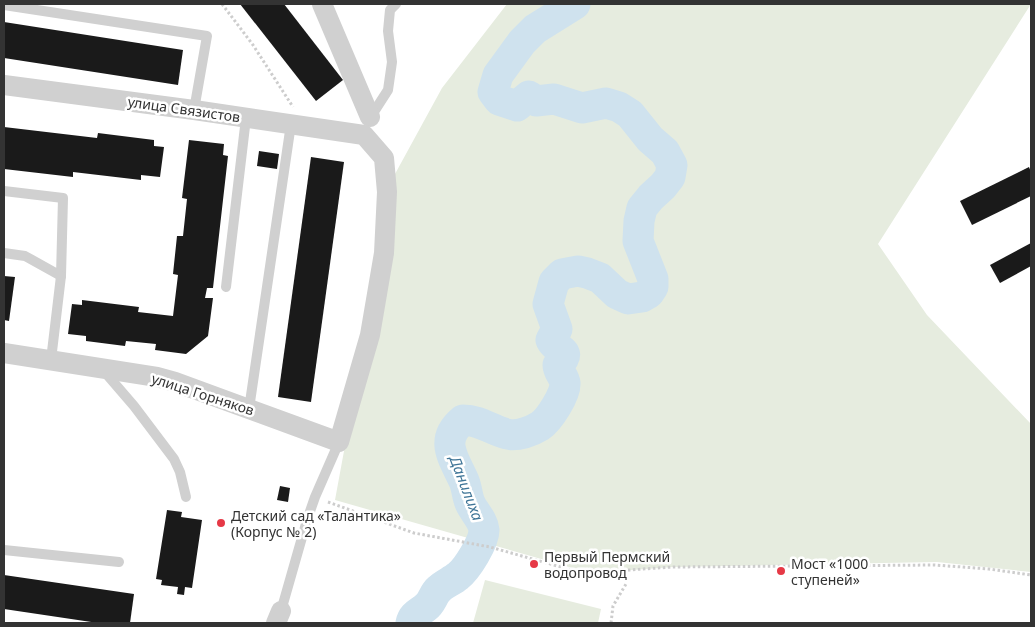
<svg xmlns="http://www.w3.org/2000/svg" width="1035" height="627" font-family="'Noto Sans',sans-serif">
	<rect width="100%" height="100%" fill="#fff"/>
	<!-- green -->
	<g fill="#e6ecdf">
		<polygon points="507,4 1031,4 878,244 927,315 1031,424 1031,572 937,562 673,567 590,573 335,500 395,174 442,88"/>
		<polygon points="485,580 601,609 598,623 473,623"/>
	</g>
	<g fill="none" stroke-linecap="round" stroke-linejoin="round">
		<!-- river -->
		<path stroke="#cfe2ee" stroke-width="31" d="M411,623C413,614 419,613 426,607C432,603 433,594 439,589C444,584 452,581 458,576C467,569 484,542 484,530C483,520 474,512 470,503C467,496 467,488 464,481C453,457 439,440 463,420C480,420 491,430 507,434C517,437 532,431 540,426C549,420 566,394 565,383C564,376 558,372 558,365C574,350 557,352 551,340L557,329L548,304L554,282L562,274L578,271L587,273L600,278L617,294L628,299L642,297L649,293L653,287V279L638,241L639,221L642,208L651,197L663,186L670,177L672,165L665,152L650,139L630,114L619,107L606,103L582,108L554,99L536,101L529,96L517,106L499,100L493,92L498,75L522,42L535,29L575,4"/>
	</g>
	<!-- building -->
	<g fill="#1a1a1a">
		<polygon points="240,4 284,4 343,80 316,101"/>
		<polygon points="4,22 183,50 178,85 4,58"/>
		<polygon points="4,127 97,138 98,133 154,140 154,146 164,147 160,177 141,175 141,180 73,172 73,177 4,169"/>
		<polygon points="189,140 224,144 223,155 228,156 213,288 207,288 205,298 213,298 208,336 186,354 155,350 156,344 126,341 125,346 86,341 86,336 68,334 72,304 82,305 82,300 139,307 138,312 173,316 178,275 173,274 177,236 183,236 187,199 182,198"/>
		<polygon points="259,151 279,154 277,169 257,166"/>
		<polygon points="311,157 344,162 311,402 278,397"/>
		<polygon points="1029,167 1031,172 1031,196 972,225 960,201"/>
		<polygon points="1031,243 1031,266 1000,283 990,265"/>
		<polygon points="4,276 15,277 9,321 4,320"/>
		<polygon points="280,486 290,488 288,502 277,500"/>
		<polygon points="167,510 182,512 181,517 202,520 192,588 185,587 184,595 177,594 178,587 161,585 162,580 156,579"/>
		<polygon points="4,575 134,594 130,623 98,623 4,609"/>
	</g>
	<g fill="none" stroke-linecap="round" stroke-linejoin="round">
		<!-- path -->
		<g stroke="#cdcdcd" stroke-width="3" stroke-dasharray="2.5 2.5" stroke-linecap="butt">
			<polyline points="222,4 253,45 293,107"/>
			<polyline points="328,502 414,533 490,547 575,571 599,572 673,567 935,565 989,569 1031,575"/>
			<polyline points="611,623 613,606 626,584 626,577 619,571"/>
		</g>
		<!-- service -->
		<g stroke="#d0d0d0" stroke-width="10">
			<polyline points="4,5 207,36 194,110"/>
			<polyline points="370,118 388,90 392,62 388,31 390,10 396,4"/>
			<polyline points="4,191 63,198 61,276 51,360"/>
			<polyline points="4,253 25,256 61,276"/>
			<polyline points="226,287 246,118"/>
			<polyline points="103,370 134,406 174,459 180,472 186,497"/>
			<polyline points="249,409 291,124"/>
			<polyline points="4,550 119,562"/>
			<polyline points="281,611 307,520 315,497 339,442"/>
		</g>
		<!-- minor -->
		<g stroke="#d0d0d0" stroke-width="20">
			<polyline points="322,4 370,117"/>
			<polyline points="4,85 194,110 364,135 384,158 387,192 384,253 370,335 339,442 175,382 157,377 4,353"/>
			<polyline points="276,623 281,611"/>
		</g>
	</g>
	<!-- markers -->
	<g fill="#e63946" stroke="#fff" stroke-width="2">
		<circle cx="221" cy="523" r="5"/>
		<circle cx="534" cy="564" r="5"/>
		<circle cx="781" cy="571" r="5"/>
	</g>
	<g text-anchor="middle" dominant-baseline="central" stroke-width="5" stroke-linejoin="round" paint-order="stroke">
		<!-- street labels -->
		<g font-size="14" fill="#333" stroke="#fff">
			<text transform="translate(184 109) rotate(8)">улица Связистов</text>
			<text transform="translate(203 394) rotate(18)">улица Горняков</text>
		</g>
		<!-- poi labels -->
		<g font-size="14" fill="#333" stroke="#fff" text-anchor="start">
			<text x="231" y="515">Детский сад «Талантика»<tspan x="231" dy="16">(Корпус № 2)</tspan></text>
			<text x="544" y="556">Первый Пермский<tspan x="544" dy="16">водопровод</tspan></text>
			<text x="791" y="563">Мост «1000<tspan x="791" dy="16">ступеней»</tspan></text>
		</g>
		<!-- water labels -->
		<g font-size="15" font-style="italic" fill="#3f7597" stroke="#fff">
			<text transform="translate(467 488) rotate(69)">Данилиха</text>
		</g>
	</g>
	<!-- border -->
	<rect width="1035" height="627" fill="none" stroke="#333333" stroke-width="10"/>
</svg>
